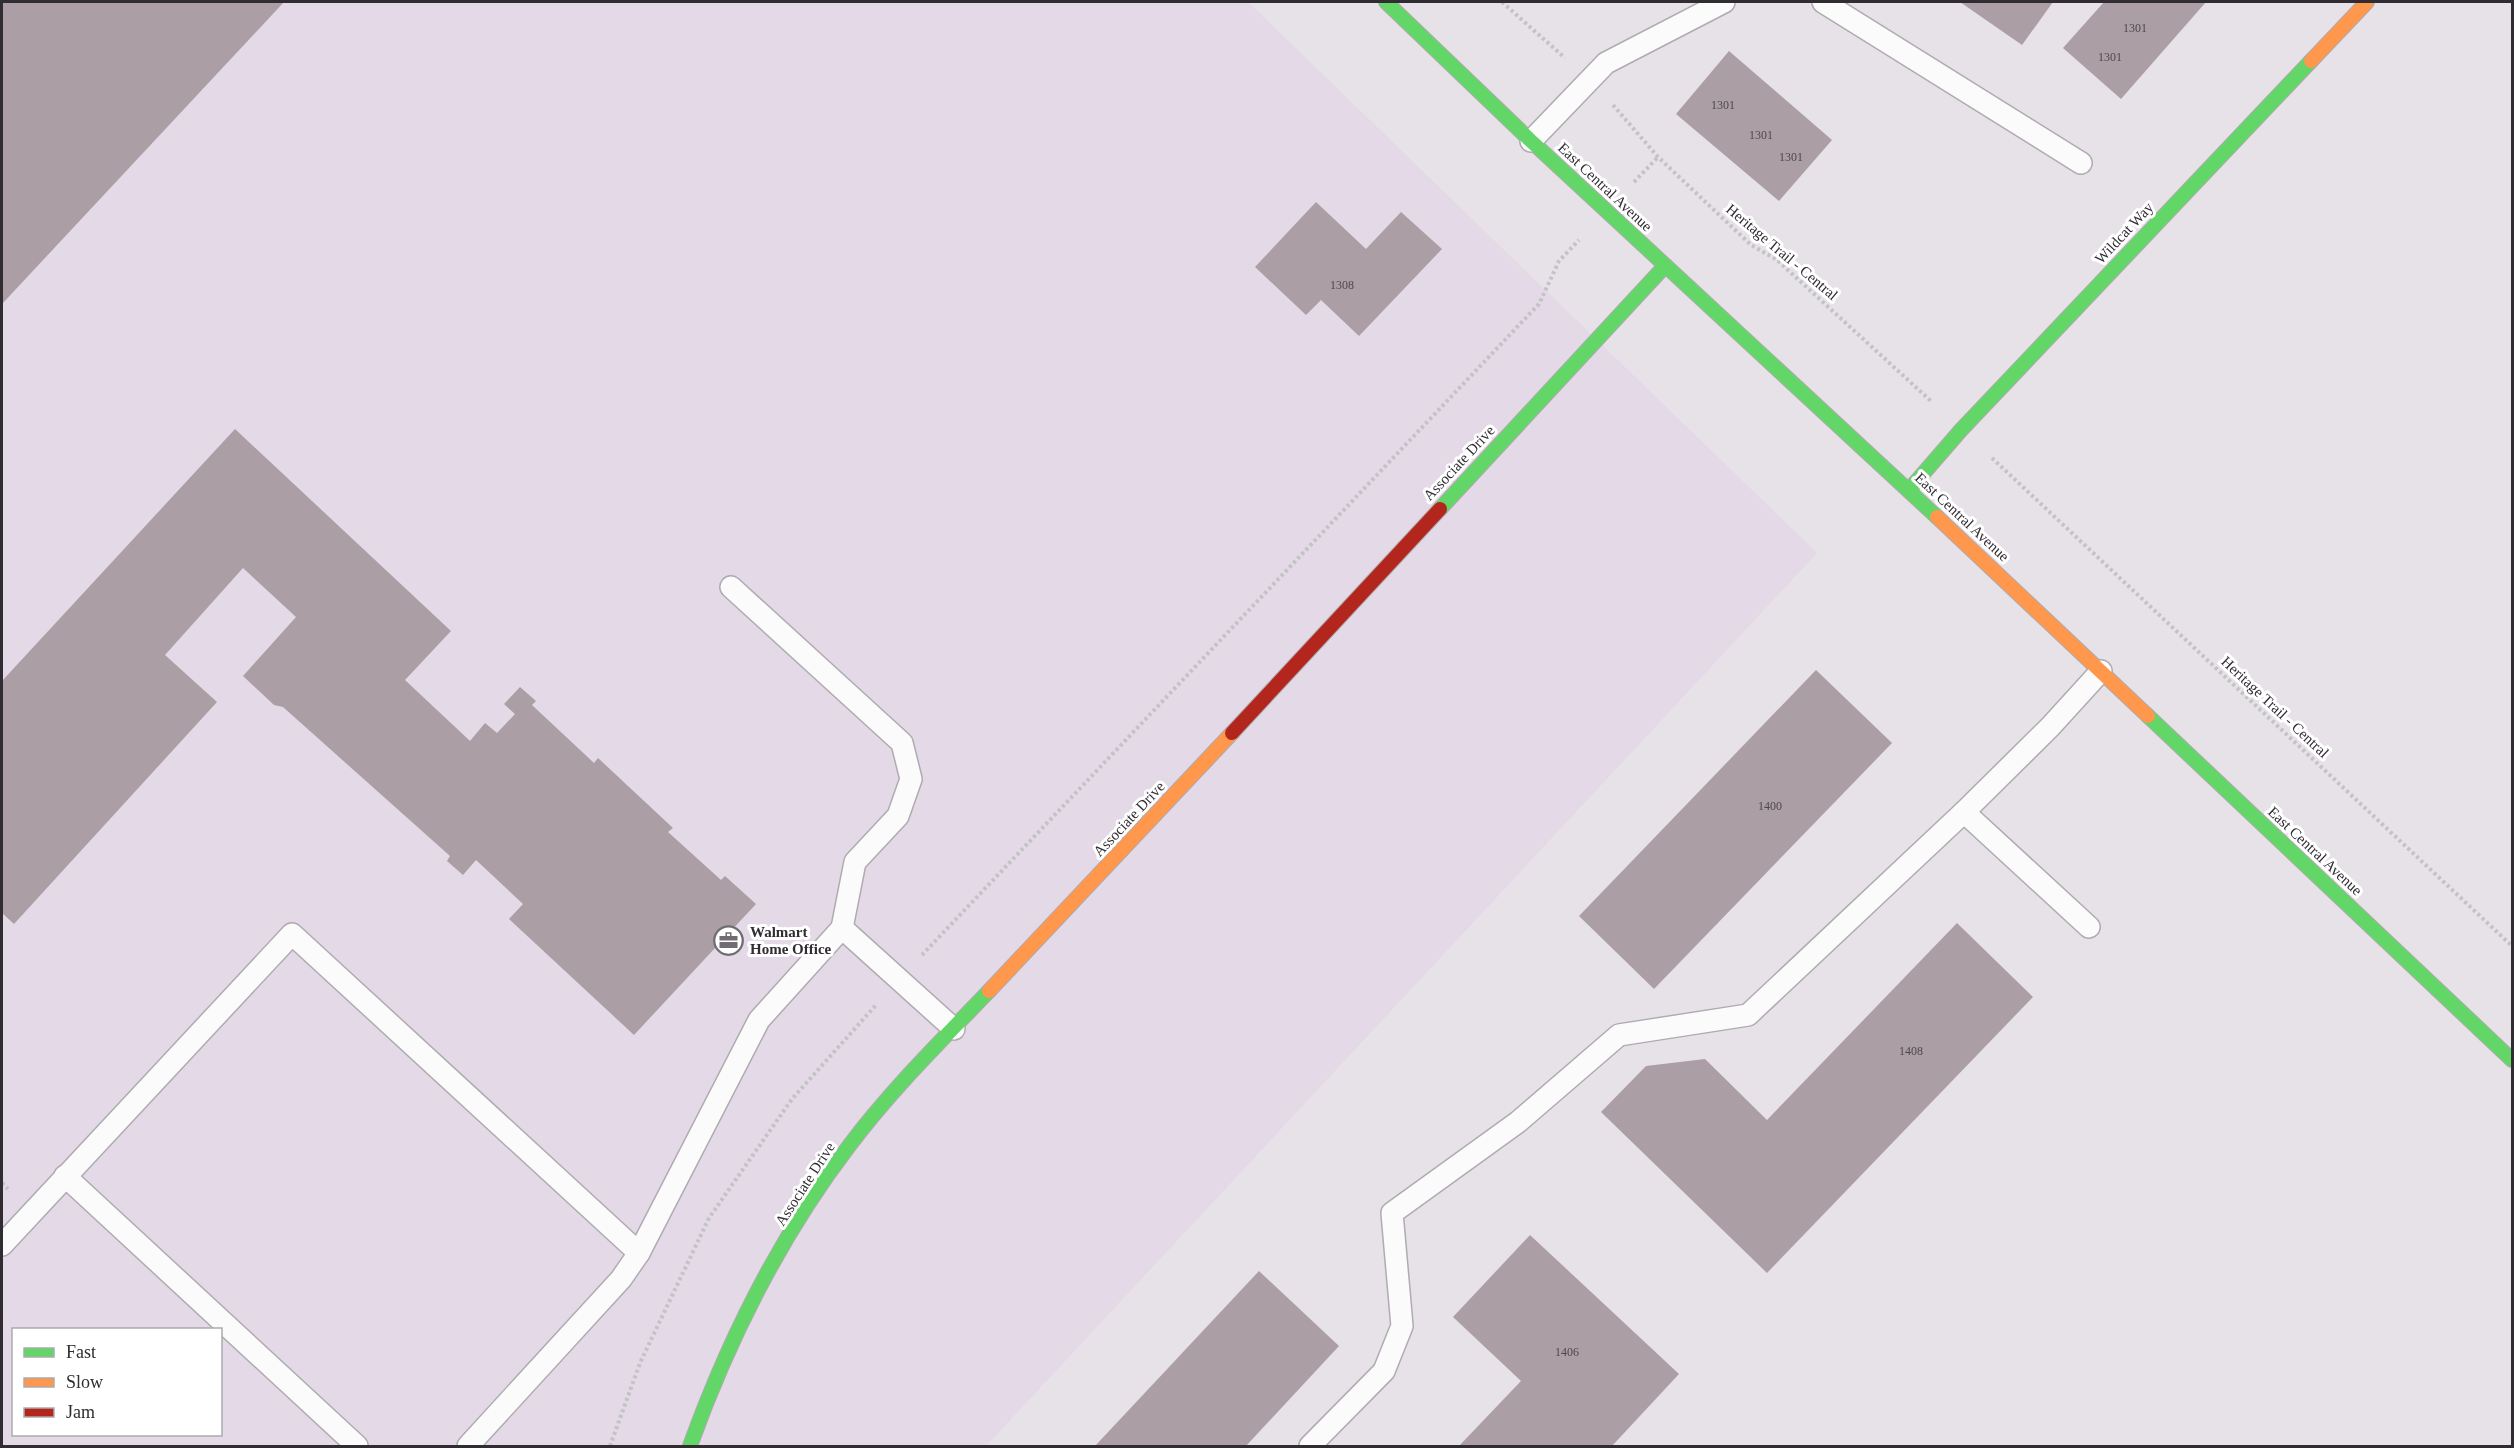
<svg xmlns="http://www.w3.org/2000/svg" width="2514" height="1448" font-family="'Times New Roman',serif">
	<rect width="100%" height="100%" fill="#e7e2e8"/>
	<!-- built -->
	<path fill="#e3d9e7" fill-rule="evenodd" d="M2,2H1248L1817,553L986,1446H2ZM14,1330H220V1434H14Z"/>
	<!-- building -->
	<g fill="#ac9ea5">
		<polygon points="2,2 284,2 2,304"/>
		<polygon points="1960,2 2053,2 2022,45"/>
		<polygon points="2104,2 2206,2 2121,99 2063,48"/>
		<polygon points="1729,51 1832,140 1779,201 1676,114"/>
		<polygon points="1316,202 1366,249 1401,212 1442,249 1359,336 1321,300 1306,315 1255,267"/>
		<polygon points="235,429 451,631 405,680 470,741 485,723 497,733 515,714 504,704 520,687 536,701 532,705 594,763 598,758 673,828 668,832 721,880 725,876 756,904 634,1035 509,919 523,904 476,860 463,875 447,861 450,856 283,707 274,705 243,676 296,617 243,568 165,655 217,702 14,924 2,913 2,681"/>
		<polygon points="1816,670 1892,743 1654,989 1579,916"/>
		<polygon points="1957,923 2033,997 1767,1273 1601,1112 1646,1066 1705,1059 1767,1120"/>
		<polygon points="1530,1235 1679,1374 1612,1446 1459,1446 1521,1381 1453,1317"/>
		<polygon points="1259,1271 1339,1346 1246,1446 1095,1446"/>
	</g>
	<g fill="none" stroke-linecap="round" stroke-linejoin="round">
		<defs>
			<g id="lane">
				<polyline points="1823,2 2081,163"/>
				<polyline points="1531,141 1606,63 1724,2"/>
				<polyline points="731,587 902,743 911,779 898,816 855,862 842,928"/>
				<polyline points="1964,812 2089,927"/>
				<polyline points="65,1176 357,1446"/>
				<polyline points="2,1245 292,934 639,1253"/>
				<polyline points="468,1446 621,1279 639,1253 759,1020 842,928 954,1029"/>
				<polyline points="1310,1446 1384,1371 1402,1326 1392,1213 1518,1122 1619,1035 1748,1015 1964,812 2050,727 2101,671"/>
			</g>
			<g id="fast">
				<polyline points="1386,2 1531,141 1937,517"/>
				<polyline points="1909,490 1961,430 2311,61"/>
				<polyline points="1440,509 1665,266"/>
				<polyline points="2148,716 2512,1060"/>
				<path d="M690,1446C728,1341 781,1235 849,1146C891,1090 941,1041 989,991"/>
			</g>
			<g id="slow">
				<polyline points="2311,61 2367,2"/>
				<polyline points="1937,517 2148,716"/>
				<polyline points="989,991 1232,733"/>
			</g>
			<polyline id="jam" points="1232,733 1440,509"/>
		</defs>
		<!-- lane casing -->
		<use href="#lane" stroke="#afabb0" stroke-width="24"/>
		<!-- fast casing -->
		<use href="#fast" stroke="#afabb0" stroke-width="16"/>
		<!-- slow casing -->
		<use href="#slow" stroke="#afabb0" stroke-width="16"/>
		<!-- jam casing -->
		<use href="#jam" stroke="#afabb0" stroke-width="16"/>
		<!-- path -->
		<g stroke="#c3c2c5" stroke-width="4" stroke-dasharray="3 3" stroke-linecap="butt">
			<polyline points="1502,2 1565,58"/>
			<polyline points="1613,105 1658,157 1751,245 1777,260 1932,402"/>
			<polyline points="1634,182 1658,157"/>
			<polyline points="1992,458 2512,946"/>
			<polyline points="922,955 1539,304 1559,261 1579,240"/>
			<polyline points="2,1183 8,1189"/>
			<polyline points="610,1446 640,1363 709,1218 792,1099 876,1005"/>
		</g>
		<!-- lane -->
		<use href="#lane" stroke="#fbfbfc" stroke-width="21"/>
		<!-- fast -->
		<use href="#fast" stroke="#63d668" stroke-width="14"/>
		<!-- slow -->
		<use href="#slow" stroke="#ff974d" stroke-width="14"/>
		<!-- jam -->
		<use href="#jam" stroke="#b3261e" stroke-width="14"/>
	</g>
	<!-- icons -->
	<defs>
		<symbol id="office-ring" viewBox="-11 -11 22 22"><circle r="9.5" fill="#fff" stroke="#706c71" stroke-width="1.5"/><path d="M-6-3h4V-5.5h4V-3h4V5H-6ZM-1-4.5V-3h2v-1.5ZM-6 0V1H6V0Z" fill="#706c71"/></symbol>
	</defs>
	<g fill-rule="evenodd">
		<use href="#office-ring" x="712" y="924" width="33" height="33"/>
	</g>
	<g text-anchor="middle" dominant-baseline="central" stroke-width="6" stroke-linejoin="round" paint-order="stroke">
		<!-- number labels -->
		<g font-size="12" fill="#4f484e">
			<text x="2135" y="28">1301</text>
			<text x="2110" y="57">1301</text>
			<text x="1723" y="105">1301</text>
			<text x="1761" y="135">1301</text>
			<text x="1791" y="157">1301</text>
			<text x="1342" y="285">1308</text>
			<text x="1770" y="806">1400</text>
			<text x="1911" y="1051">1408</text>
			<text x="1567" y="1352">1406</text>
		</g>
		<!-- street labels -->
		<g font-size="15" fill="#302c31" stroke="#fff">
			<text transform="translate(1605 187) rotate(43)">East Central Avenue</text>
			<text transform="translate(2124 233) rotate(-47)">Wildcat Way</text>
			<text transform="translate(1782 252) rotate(40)">Heritage Trail - Central</text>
			<text transform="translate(1459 463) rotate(-47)">Associate Drive</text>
			<text transform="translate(1962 517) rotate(43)">East Central Avenue</text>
			<text transform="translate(2275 707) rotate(43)">Heritage Trail - Central</text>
			<text transform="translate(1129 819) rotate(-47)">Associate Drive</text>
			<text transform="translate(2315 851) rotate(43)">East Central Avenue</text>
			<text transform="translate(805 1184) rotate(-57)">Associate Drive</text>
		</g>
		<!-- poi labels -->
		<g font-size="15" font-weight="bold" fill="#302c31" stroke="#fff" text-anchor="start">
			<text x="750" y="932">Walmart<tspan x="750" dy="17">Home Office</tspan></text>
		</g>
	</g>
	<!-- border -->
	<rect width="2514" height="1448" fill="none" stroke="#302c31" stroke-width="6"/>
	<!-- legend -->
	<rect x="12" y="1328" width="210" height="108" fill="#ffffff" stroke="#acabad" stroke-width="1.5"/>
	<rect x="24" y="1348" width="30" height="9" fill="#63d668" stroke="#acabad" stroke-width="1.5"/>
	<text x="66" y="1358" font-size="18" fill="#302c31">Fast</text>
	<rect x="24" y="1378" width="30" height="9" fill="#ff974d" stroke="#acabad" stroke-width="1.5"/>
	<text x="66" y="1388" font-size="18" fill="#302c31">Slow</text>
	<rect x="24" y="1408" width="30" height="9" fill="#b3261e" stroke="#acabad" stroke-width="1.5"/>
	<text x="66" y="1418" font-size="18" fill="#302c31">Jam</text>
</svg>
